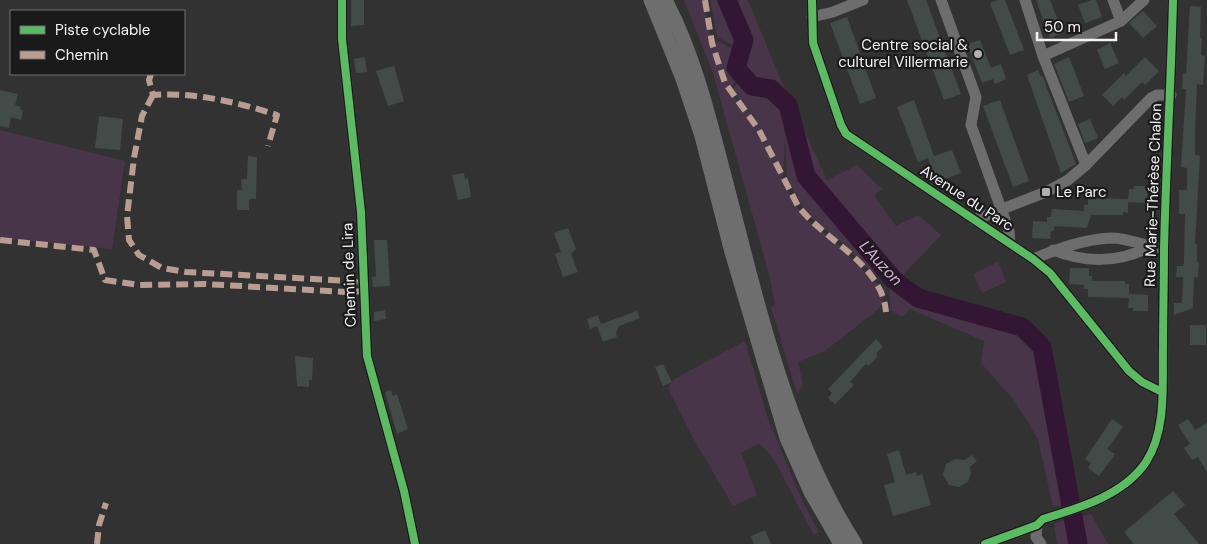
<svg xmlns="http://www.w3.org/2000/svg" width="1207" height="544" viewBox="0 0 1207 544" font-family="'DM Sans',sans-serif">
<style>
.green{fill:#493549}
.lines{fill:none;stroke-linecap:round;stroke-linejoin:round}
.river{stroke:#331633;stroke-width:19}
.building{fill:#424b47}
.minor{stroke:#6e6d6e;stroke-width:11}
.major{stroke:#6e6e6e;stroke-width:15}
.quiet{stroke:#b99d93;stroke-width:6;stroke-dasharray:12 6;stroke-linecap:butt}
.cycleway-casing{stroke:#1b1a1b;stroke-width:11}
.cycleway{stroke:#5cba63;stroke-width:8}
.poi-dot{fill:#b1afb1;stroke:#1b1a1b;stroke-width:2}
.labels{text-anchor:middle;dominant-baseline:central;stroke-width:4.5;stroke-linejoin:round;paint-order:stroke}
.poi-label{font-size:15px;fill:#f5f3f5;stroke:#1b1a1b;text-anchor:end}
.street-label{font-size:15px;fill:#f5f3f5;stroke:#1b1a1b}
.water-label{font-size:16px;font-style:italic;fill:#e2a8e2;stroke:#1b1a1b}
</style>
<rect width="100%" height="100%" fill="#333233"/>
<g class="green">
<polygon points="684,0 703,0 711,38 738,52 734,68 739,74 729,92 760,122 732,91 745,72 740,67 744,51 717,37 710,0 748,0 777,71 827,180 857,165 882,189 874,195 896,226 918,215 941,235 904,274 892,281 916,300 1020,331 1039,349 1068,503 1053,507 1038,439 1014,400 981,363 984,341 910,309 902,317 890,310 890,293 888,285 857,259 849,248 808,215 794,192 787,176 785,136 783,178 789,194 804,217 845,250 853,261 886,291 881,306 876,311 825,351 798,362 803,385 797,394 771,307 775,304 769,274 713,73"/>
<polygon points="0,130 125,161 112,249 0,238"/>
<polygon points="998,262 1006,282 982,293 973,274"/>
<polygon points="745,341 768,419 801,498 819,532 814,535 773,458 759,443 741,453 757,495 733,506 692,436 668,388 674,379"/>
<polygon points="1091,514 1108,544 1057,544 1054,523"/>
</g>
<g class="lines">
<polyline class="river" points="727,0 744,40 736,68 752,86 771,89 788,105 806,176 894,280 918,298 1022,327 1042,347 1078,544"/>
</g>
<g class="building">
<polygon points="351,0 364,0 364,25 351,26"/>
<polygon points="907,0 926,0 961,94 944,100"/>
<polygon points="998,0 1005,0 1024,50 1010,55 990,3"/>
<polygon points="1036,0 1050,0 1063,33 1050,38"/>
<polygon points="1091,0 1096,0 1102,17 1085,23 1078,5"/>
<polygon points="1190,6 1201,7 1200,38 1202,38 1201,55 1205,56 1203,85 1197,84 1195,131 1195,155 1200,156 1195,244 1197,244 1197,262 1199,262 1198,278 1194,277 1193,308 1174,315 1174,303 1182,303 1183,277 1176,277 1177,266 1183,266 1184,262 1185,214 1179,214 1179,190 1187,190 1187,168 1181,167 1186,89 1182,89 1183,73 1186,74"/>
<polygon points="1143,11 1157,26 1143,38 1129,23"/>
<polygon points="847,17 876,98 860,104 830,23"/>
<polygon points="980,40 991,68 1001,64 1006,79 995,84 993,79 982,83 967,44"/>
<polygon points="1110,43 1119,63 1105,69 1097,50"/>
<polygon points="365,57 367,72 356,73 354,59"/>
<polygon points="1069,57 1084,96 1069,102 1054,64"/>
<polygon points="1145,57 1159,71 1145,85 1142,82 1124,100 1122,97 1113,106 1102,95 1124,73 1126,76"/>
<polygon points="394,66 404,101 388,106 376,71"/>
<polygon points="1038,70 1041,77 1042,75 1076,164 1061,173 1027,75"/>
<polygon points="0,90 18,94 15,105 21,107 20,110 23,110 21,120 11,117 9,128 0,126"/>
<polygon points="914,100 934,156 952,150 961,173 937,182 928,158 918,162 897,107"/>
<polygon points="1000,100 1029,181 1013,187 983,106"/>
<polygon points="99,116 123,119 120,150 95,148"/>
<polygon points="1090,119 1098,138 1085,143 1078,124"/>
<polygon points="248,156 257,157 256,199 249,199 249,210 237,210 237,190 242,190 241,179 247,179"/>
<polygon points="464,173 465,179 468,178 471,197 458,200 452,175"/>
<polygon points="1134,186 1147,186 1147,203 1128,202 1128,213 1123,212 1123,215 1091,215 1087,228 1054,226 1054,231 1051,231 1050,239 1032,238 1033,221 1047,222 1047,217 1051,217 1052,209 1084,211 1084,205 1088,205 1088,198 1128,199 1129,189 1134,189"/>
<polygon points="568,228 576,249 571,254 578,272 563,277 555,254 561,252 554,233"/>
<polygon points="374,240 387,240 390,286 373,287 372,277 376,276"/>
<polygon points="1070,268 1089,268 1089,276 1092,276 1092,281 1125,281 1125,284 1129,284 1129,294 1148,295 1148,311 1133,311 1133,308 1128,308 1129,298 1088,297 1088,289 1084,289 1084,285 1069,284"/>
<polygon points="385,310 386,319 374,321 374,312"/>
<polygon points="637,311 640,318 619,326 616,333 617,337 603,342 597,326 590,329 587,319 598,315 601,324"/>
<rect x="1190" y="325" width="16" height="20"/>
<polygon points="876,339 883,347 876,353 878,356 868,366 866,364 850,382 854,385 835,404 828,398 832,393 828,389"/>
<polygon points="295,356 313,358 312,380 309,380 309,387 297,386"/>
<polygon points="663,364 672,382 663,386 655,367"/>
<polygon points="391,390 393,396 397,394 408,429 397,434 385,392"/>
<polygon points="1112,419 1123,427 1107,449 1115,454 1099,476 1088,468 1091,463 1085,459"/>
<polygon points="1188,419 1195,430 1207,423 1207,472 1198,457 1192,460 1184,448 1190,444 1178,425"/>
<polygon points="899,450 906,475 916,472 917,476 922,474 931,505 893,516 884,485 895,482 887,454"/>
<polygon points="972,455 977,461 970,467 971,473 968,482 959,487 949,485 943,475 946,464 955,459 965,460"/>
<polygon points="1173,491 1185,505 1174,514 1199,544 1134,544 1124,532"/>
<polygon points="765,530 771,544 754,544 751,536"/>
</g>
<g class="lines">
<g class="minor">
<polyline points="342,0 342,39 361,212 367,356 404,491 415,544"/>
<polyline points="812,0 813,43 841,125 846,134 1033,259 1050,273 1129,371 1142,382 1162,392"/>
<polyline points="941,0 976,97 971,125 1009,231 1010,243"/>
<polyline points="1025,0 1043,56 1086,165"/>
<polyline points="1113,0 1121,21"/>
<polyline points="812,17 833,12 863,0"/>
<polyline points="1043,56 1121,21 1144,0"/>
<polyline points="974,220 1046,192 1068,180 1086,165 1151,98 1157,95 1171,95"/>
<path d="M1053,250C1085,263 1119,263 1149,247"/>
<path d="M1033,259C1058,249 1084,239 1111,238C1129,238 1146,247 1164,248"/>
<polyline points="1037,525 1036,537 1041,544"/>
<path d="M985,544L1037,525L1043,519C1079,508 1124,495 1146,462C1167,430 1162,384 1163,347C1163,314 1164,282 1164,249C1166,166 1171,83 1173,0"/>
</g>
<g class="major">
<polyline points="651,0 682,76 702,136 732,252 787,438 811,492 841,544"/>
<path d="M665,0C693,53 708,114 723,172C756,296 785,436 855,544"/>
</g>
<g class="quiet">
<path d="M705,0L712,43L725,83L759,130L798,206C825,241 882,264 886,312"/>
<path d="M151,74L149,80L153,95C195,92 237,102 277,115L268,146"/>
<polyline points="153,95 142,116 134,158 127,216 129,240 139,255 162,268 186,272 351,281 363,284"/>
<polyline points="0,240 94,250 105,280 139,285 205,284 345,292 363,291"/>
<polyline points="97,544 99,525 106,503"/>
</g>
<defs>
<g id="cycleway">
<polyline points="342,0 342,39 361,212 367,356 404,491 415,544"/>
<polyline points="812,0 813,43 841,125 846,134 1033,259 1050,273 1129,371 1142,382 1162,392"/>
<path d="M985,544L1037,525L1043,519C1079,508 1124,495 1146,462C1167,430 1162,384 1163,347C1163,314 1164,282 1164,249C1166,166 1171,83 1173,0"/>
</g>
</defs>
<use href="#cycleway" class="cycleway-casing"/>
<use href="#cycleway" class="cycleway"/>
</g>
<g class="poi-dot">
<circle cx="978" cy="54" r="5"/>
<rect x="1041" y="187" width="10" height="10" rx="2.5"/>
</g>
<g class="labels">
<g class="poi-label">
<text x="968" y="45">Centre social &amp;<tspan x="968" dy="17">culturel Villermarie</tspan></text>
<text x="1056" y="192" text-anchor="start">Le Parc</text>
</g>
<g class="street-label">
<text transform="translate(1153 195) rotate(-88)">Rue Marie-Thérèse Chalon</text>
<text transform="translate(967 198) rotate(33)">Avenue du Parc</text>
<text transform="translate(349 275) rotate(-92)">Chemin de Lira</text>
</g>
<g class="water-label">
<text transform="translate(881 263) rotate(47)">L'Auzon</text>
</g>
</g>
<rect x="10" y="10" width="175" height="65" fill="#1b1a1b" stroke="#727172"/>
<rect x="20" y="26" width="25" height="8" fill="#5cba63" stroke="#727172"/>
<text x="55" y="35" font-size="15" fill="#f5f3f5">Piste cyclable</text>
<rect x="20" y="51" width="25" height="8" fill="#b99d93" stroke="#727172"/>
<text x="55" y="60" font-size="15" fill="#f5f3f5">Chemin</text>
<path d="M1037 32v8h79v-8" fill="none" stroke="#f5f3f5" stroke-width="2.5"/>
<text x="1044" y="32" font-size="15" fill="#f5f3f5" stroke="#1b1a1b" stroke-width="4" paint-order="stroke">50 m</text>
</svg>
